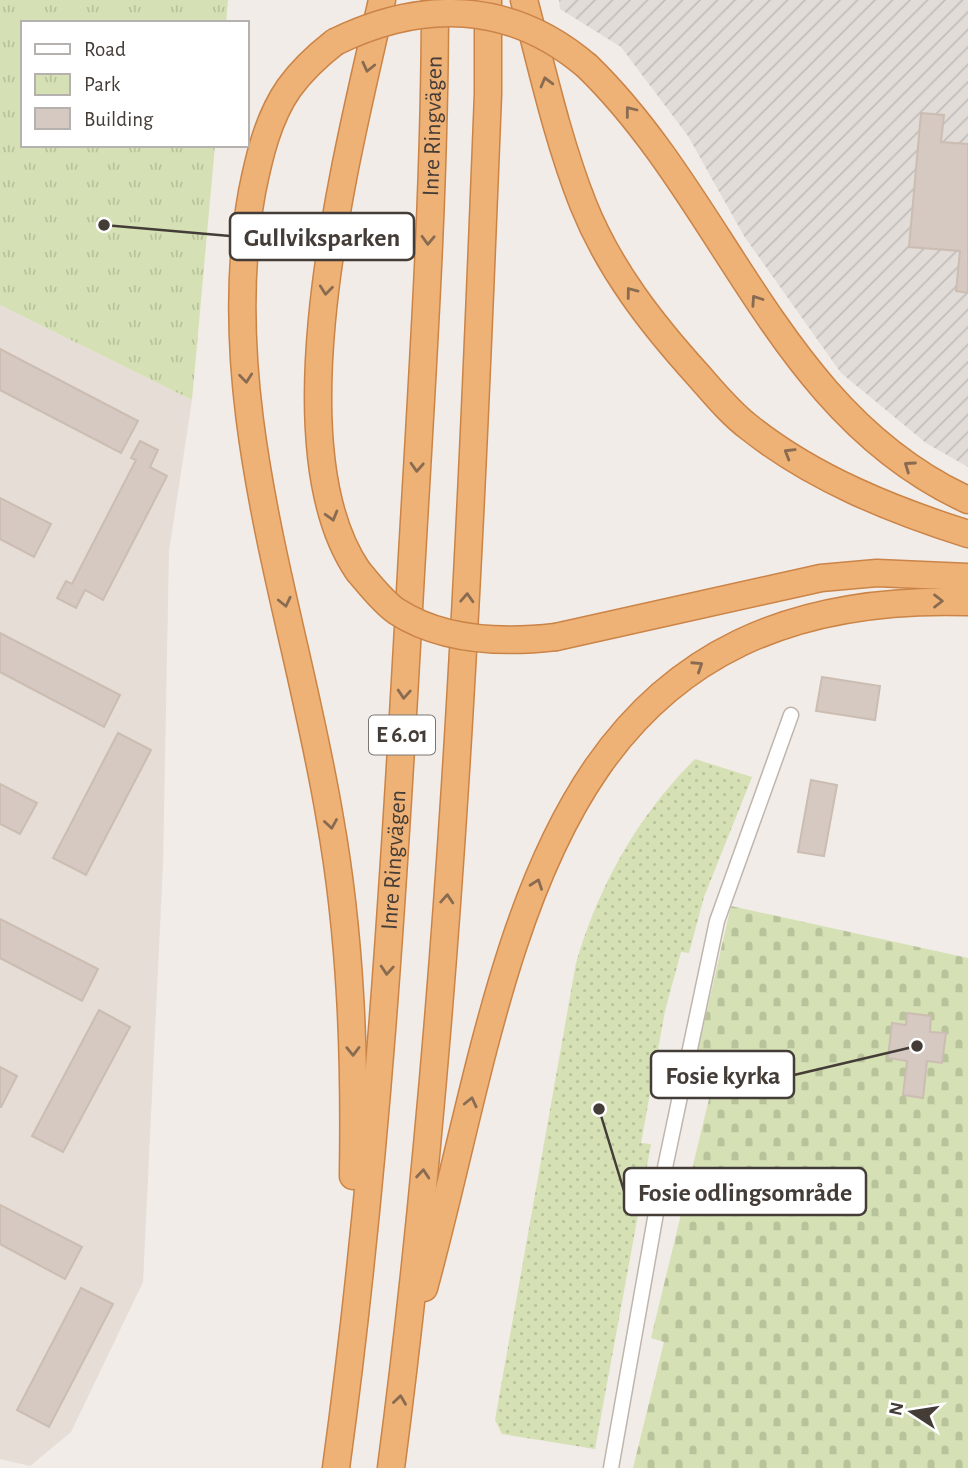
<svg xmlns="http://www.w3.org/2000/svg" width="968" height="1468" viewBox="0 0 968 1468" font-family="'Alegreya Sans',sans-serif">
<style>
.residential{fill:#e5ddd6}
.industrial{fill:url(#industrial-furrows)}
.cemetery{fill:url(#cemetery-stones)}
.park{fill:url(#park-tufts)}
.garden{fill:url(#garden-dots)}
.building{fill:#d5c9c1;stroke:#ccbdb2;stroke-width:2}
.lines{fill:none;stroke-linecap:round;stroke-linejoin:round}
.minor-casing{stroke:#bfb5ad;stroke-width:17}
.motorway-casing{stroke:#cb8447;stroke-width:29}
.minor{stroke:#fff;stroke-width:14}
.motorway{stroke:#eeb176;stroke-width:26}
.motorway-bridge-casing{stroke:#cb8447;stroke-width:29;stroke-linecap:butt}
.motorway-bridge{stroke:#eeb176;stroke-width:26}
.oneway{stroke:#886b50}
.labels{text-anchor:middle;dominant-baseline:central;stroke-width:6;stroke-linejoin:round;paint-order:stroke}
.shield{fill:#fff;stroke:#7c7673;stroke-width:2}
.shield-label{font-size:23px;font-weight:bold;fill:#443c37}
.street-label{font-size:24px;fill:#443c37;stroke:#fff}
.leader{fill:none;stroke:#443c37;stroke-width:2.5}
.callout-dot{fill:#443c37;stroke:#fff;stroke-width:2.5}
.callout{fill:#fff;stroke:#443c37;stroke-width:2.5}
.callout-label{font-size:26px;text-anchor:middle;font-weight:bold;fill:#443c37}
</style>
<defs>
<pattern id="industrial-furrows" width="10" height="10" patternUnits="userSpaceOnUse" patternTransform="scale(1.75)"><rect width="10" height="10" fill="#e1dcd8"/><path d="M-1 1l2-2M0 10L10 0M9 11l2-2" fill="none" stroke="#c2beba"/></pattern>
<pattern id="cemetery-stones" width="16" height="16" patternUnits="userSpaceOnUse" patternTransform="scale(1.75)"><rect width="16" height="16" fill="#d5e1b4"/><path d="M2 7V4a2 2 0 0 1 4 0v3zM10 15v-3a2 2 0 0 1 4 0v3z" fill="#b8c29b"/></pattern>
<pattern id="park-tufts" width="24" height="20" patternUnits="userSpaceOnUse" patternTransform="scale(1.75)"><rect width="24" height="20" fill="#d5e1b4"/><path d="M3 7l-1-3M5 7V3M7 7l1-3M15 17l-1-3M17 17v-4M19 17l1-3" fill="none" stroke="#b8c29b"/></pattern>
<pattern id="garden-dots" width="8" height="8" patternUnits="userSpaceOnUse" patternTransform="scale(1.75)"><rect width="8" height="8" fill="#d5e1b4"/><path d="M2 2h.1M6 6h.1" fill="none" stroke="#b8c29b" stroke-width="1.8" stroke-linecap="round"/></pattern>
</defs>
<rect width="100%" height="100%" fill="#f1ece7"/>
<polygon class="residential" points="0,305 192,400 169,551 163,864 143,1282 71,1432 30,1466 0,1459"/>
<polygon class="industrial" points="559,0 968,0 968,467 926,443 841,373 744,236 688,136 621,47 560,9"/>
<polygon class="cemetery" points="731,906 968,958 968,1468 633,1468 664,1342 651,1338 719,1058 697,1053"/>
<polygon class="park" points="0,0 228,0 226,23 23,23 23,145 215,145 192,400 0,305"/>
<path class="garden" d="M695,759L752,777L704,897L689,953L681,952L665,1011L641,1143L651,1144L595,1449L502,1434L495,1420L576,963C599,885 637,817 695,759Z"/>
<g class="building">
<polygon points="921,113 944,115 941,142 968,144 968,293 956,291 960,251 909,247"/>
<polygon points="0,349 138,421 121,453 0,390"/>
<polygon points="140,441 158,450 150,467 167,476 103,600 85,590 76,608 57,598 66,581 72,584 136,460 131,458"/>
<polygon points="0,498 51,524 34,557 0,539"/>
<polygon points="0,633 120,695 104,727 0,672"/>
<polygon points="822,677 880,686 875,720 816,711"/>
<polygon points="118,733 151,750 86,875 53,858"/>
<polygon points="811,780 837,785 824,856 798,852"/>
<polygon points="0,784 37,803 20,834 0,824"/>
<polygon points="0,919 98,969 82,1001 0,958"/>
<polygon points="99,1010 130,1027 63,1152 32,1136"/>
<polygon points="907,1013 931,1016 930,1032 946,1033 942,1063 927,1061 923,1098 903,1095 907,1061 888,1058 892,1023 906,1025"/>
<polygon points="0,1067 17,1076 1,1107 0,1107"/>
<polygon points="0,1205 82,1247 65,1279 0,1244"/>
<polygon points="81,1288 113,1304 49,1427 17,1410"/>
</g>
<g class="lines">
<defs>
<polyline id="minor" points="611,1468 659,1196 717,921 791,715"/>
<g id="motorway">
<path d="M524,0C542,68 557,138 583,204C609,269 651,323 698,375C714,393 730,413 750,428C813,478 892,510 968,534"/>
<path d="M335,42C317,56 302,70 289,88C268,118 259,157 252,192C214,403 296,613 330,819C351,937 355,1056 353,1176"/>
<path d="M587,66C727,202 779,414 968,500"/>
<path d="M358,571C270,442 350,145 382,0"/>
<polyline points="556,637 821,578 877,573 968,577"/>
<path d="M424,1288C512,966 533,588 968,602"/>
<path id="s1" d="M336,1468C376,1177 394,884 410,591C421,394 435,197 435,0"/>
<path d="M391,1468C451,1012 470,553 488,94V0"/>
</g>
</defs>
<use href="#minor" class="minor-casing"/>
<use href="#motorway" class="motorway-casing"/>
<use href="#minor" class="minor"/>
<use href="#motorway" class="motorway"/>
<defs>
<g id="motorway-bridge">
<path d="M335,42C421,0 510,0 587,66"/>
<path d="M358,571C370,585 382,601 396,611C442,641 504,643 556,637"/>
</g>
</defs>
<use href="#motorway-bridge" class="motorway-bridge-casing"/>
<use href="#motorway-bridge" class="motorway-bridge"/>
</g>
<defs><path id="oneway-chevron" d="M-2-3.5L2.5 0L-2 3.5" fill="none" stroke-width="1.6" stroke-linecap="round" stroke-linejoin="round" transform="scale(1.75)"/></defs>
<g class="oneway">
<use href="#oneway-chevron" transform="translate(368 67) rotate(103)"/>
<use href="#oneway-chevron" transform="translate(546 82) rotate(-105)"/>
<use href="#oneway-chevron" transform="translate(630 111) rotate(-128)"/>
<use href="#oneway-chevron" transform="translate(428 240) rotate(92)"/>
<use href="#oneway-chevron" transform="translate(326 290) rotate(96)"/>
<use href="#oneway-chevron" transform="translate(631 292) rotate(-127)"/>
<use href="#oneway-chevron" transform="translate(756 300) rotate(-124)"/>
<use href="#oneway-chevron" transform="translate(246 378) rotate(84)"/>
<use href="#oneway-chevron" transform="translate(789 453) rotate(-149)"/>
<use href="#oneway-chevron" transform="translate(909 466) rotate(-145)"/>
<use href="#oneway-chevron" transform="translate(417 467) rotate(93)"/>
<use href="#oneway-chevron" transform="translate(332 516) rotate(74)"/>
<use href="#oneway-chevron" transform="translate(467 598) rotate(-87)"/>
<use href="#oneway-chevron" transform="translate(938 601)"/>
<use href="#oneway-chevron" transform="translate(285 602) rotate(77)"/>
<use href="#oneway-chevron" transform="translate(698 666) rotate(-33)"/>
<use href="#oneway-chevron" transform="translate(404 694) rotate(94)"/>
<use href="#oneway-chevron" transform="translate(331 824) rotate(81)"/>
<use href="#oneway-chevron" transform="translate(537 884) rotate(-70)"/>
<use href="#oneway-chevron" transform="translate(447 899) rotate(-86)"/>
<use href="#oneway-chevron" transform="translate(387 970) rotate(94)"/>
<use href="#oneway-chevron" transform="translate(353 1051) rotate(89)"/>
<use href="#oneway-chevron" transform="translate(471 1102) rotate(-77)"/>
<use href="#oneway-chevron" transform="translate(423 1174) rotate(-85)"/>
<use href="#oneway-chevron" transform="translate(400 1400) rotate(-82)"/>
</g>
<g class="labels">
<rect class="shield" x="369" y="715.5" width="66" height="39" rx="5"/>
<g class="shield-label">
<text x="402" y="735">E 6.01</text>
</g>
<g class="street-label">
<text stroke="none"><textPath href="#s1" startOffset="1346">Inre Ringvägen</textPath></text>
<text stroke="none"><textPath href="#s1" startOffset="611">Inre Ringvägen</textPath></text>
</g>
</g>
<path class="leader" d="M104 225L230 236M917 1046L794 1075M599 1109L624 1191"/>
<g class="callout-dot">
<circle cx="104" cy="225" r="7"/>
<circle cx="917" cy="1046" r="7"/>
<circle cx="599" cy="1109" r="7"/>
</g>
<g class="callout">
<rect x="230" y="213" width="184" height="47" rx="7"/>
<rect x="651" y="1051" width="143" height="47" rx="7"/>
<rect x="624" y="1168" width="242" height="47" rx="7"/>
</g>
<g class="callout-label">
<text x="322" y="246">Gullviksparken</text>
<text x="723" y="1084">Fosie kyrka</text>
<text x="745" y="1201">Fosie odlingsområde</text>
</g>
<rect x="21" y="21" width="228" height="126" fill="#ffffff" stroke="#b4b1af" stroke-width="2"/>
<rect x="35" y="44" width="35" height="10" fill="#ffffff" stroke="#b4b1af" stroke-width="2"/>
<text x="84" y="56" font-size="21" fill="#443c37">Road</text>
<rect x="35" y="74" width="35" height="21" fill="url(#park-tufts)" stroke="#b4b1af" stroke-width="2"/>
<text x="84" y="91" font-size="21" fill="#443c37">Park</text>
<rect x="35" y="108" width="35" height="21" fill="#d5c9c1" stroke="#b4b1af" stroke-width="2"/>
<text x="84" y="126" font-size="21" fill="#443c37">Building</text>
<g transform="translate(912 1412) rotate(282)" stroke="#ffffff" stroke-width="5" paint-order="stroke">
<path d="M0-5L12 26L0 18L-12 26Z" fill="#443c37"/>
<text y="-10" font-size="19" font-weight="bold" text-anchor="middle" fill="#443c37">N</text>
</g>
</svg>
